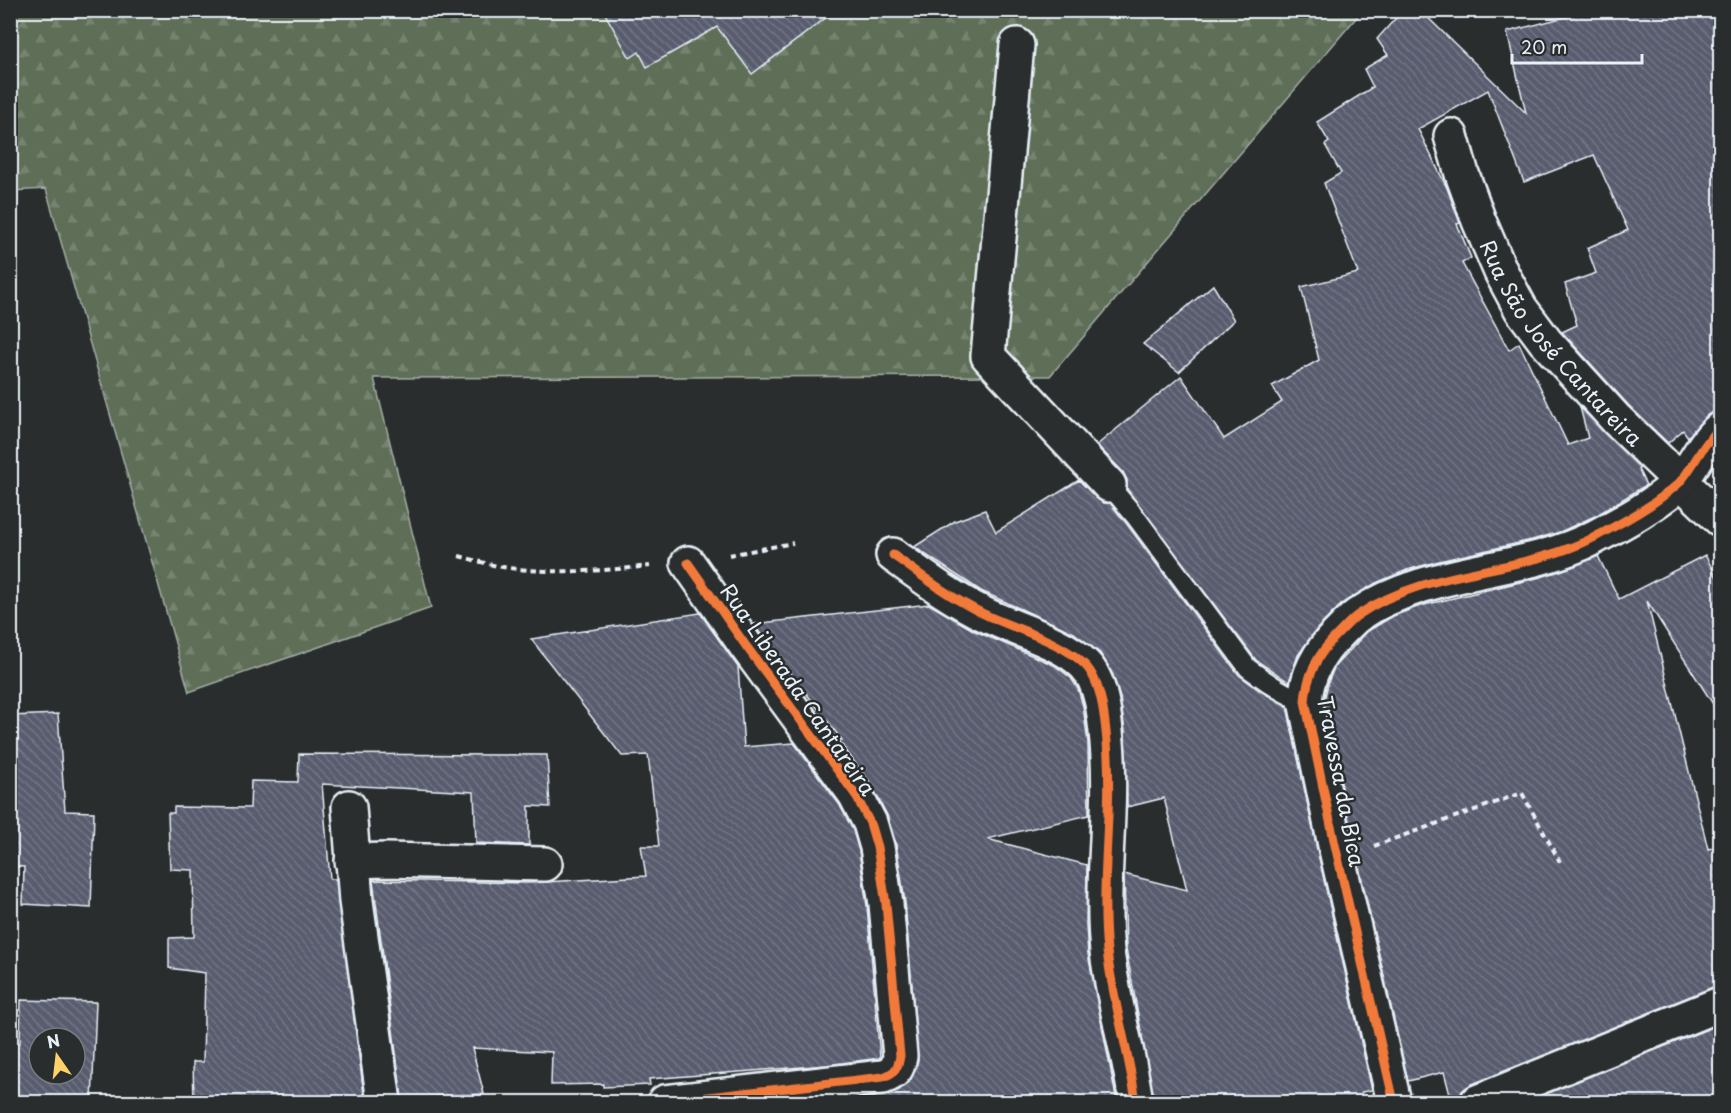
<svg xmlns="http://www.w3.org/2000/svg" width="1731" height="1113" viewBox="0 0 1731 1113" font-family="'Playpen Sans',sans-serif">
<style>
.forest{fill:url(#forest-firs);stroke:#a3b0a8;stroke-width:1.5}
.building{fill:url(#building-back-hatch);stroke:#e8f1f8;stroke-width:1.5;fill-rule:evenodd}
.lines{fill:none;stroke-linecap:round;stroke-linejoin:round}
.service-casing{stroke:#e8f1f8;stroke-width:22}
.minor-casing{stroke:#e8f1f8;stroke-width:38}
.path{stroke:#e8f1f8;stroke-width:4;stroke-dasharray:6 4.5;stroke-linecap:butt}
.service{stroke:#2a2d2e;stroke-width:18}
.minor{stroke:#2a2d2e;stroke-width:33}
.cycleway-casing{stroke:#2a2d2e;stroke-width:13}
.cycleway{stroke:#f17a3a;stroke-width:9}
.labels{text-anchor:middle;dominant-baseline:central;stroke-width:5;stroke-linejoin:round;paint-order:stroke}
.street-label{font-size:21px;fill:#e8f1f8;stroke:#2a2d2e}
</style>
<defs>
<pattern id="forest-firs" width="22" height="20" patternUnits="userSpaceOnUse" patternTransform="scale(1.5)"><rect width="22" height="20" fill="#5e6e57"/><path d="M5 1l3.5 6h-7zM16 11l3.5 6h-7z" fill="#758370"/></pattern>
<pattern id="building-back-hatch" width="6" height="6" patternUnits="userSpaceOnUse" patternTransform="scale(1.5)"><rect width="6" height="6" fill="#595c6e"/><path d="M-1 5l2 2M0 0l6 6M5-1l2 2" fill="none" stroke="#717483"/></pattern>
</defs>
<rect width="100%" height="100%" fill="#2a2d2e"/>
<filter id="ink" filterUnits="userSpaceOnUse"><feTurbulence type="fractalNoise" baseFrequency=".0167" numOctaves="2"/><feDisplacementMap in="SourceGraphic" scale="12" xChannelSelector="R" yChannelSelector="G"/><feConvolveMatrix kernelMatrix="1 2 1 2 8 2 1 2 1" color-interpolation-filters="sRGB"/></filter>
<g filter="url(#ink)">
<polygon class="forest" points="11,11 1362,11 1050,376 374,378 431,608 189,692 46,189 11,191"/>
<g class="building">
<polygon points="603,10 836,10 752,74 717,27 647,67 639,52 630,58"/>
<polygon points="1403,10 1420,10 1526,113 1507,32 1592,10 1720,10 1720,411 1716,411 1707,415 1688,437 1683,430 1668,443 1630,407 1562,332 1577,325 1565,284 1596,273 1587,248 1628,230 1594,155 1524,182 1488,90 1418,129 1447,188 1460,223 1457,224 1471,258 1462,263 1509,350 1519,343 1568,445 1588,438 1580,407 1640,468 1638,469 1646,485 1597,515 1560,532 1532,540 1439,561 1407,570 1376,583 1344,602 1317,629 1298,655 1289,682 1256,660 1127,489 1127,480 1123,472 1097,445 1181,376 1224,439 1282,402 1272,386 1319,360 1301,287 1358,273 1324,183 1341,173 1325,145 1329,142 1317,122 1373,87 1364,69 1388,55 1377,39"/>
<polygon points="1213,285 1234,320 1179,372 1143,344"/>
<polygon points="1079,480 1096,498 1103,503 1110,503 1126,523 1239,675 1262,692 1287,706 1317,849 1372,1090 1362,1092 1358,1102 1154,1102 1126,949 1124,874 1187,890 1164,798 1127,807 1125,731 1120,698 1113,675 1100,653 1074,633 981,591 914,547 955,521 985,510 996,532"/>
<polygon points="1705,555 1720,583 1720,715 1647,601 1708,849 1720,846 1720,986 1713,987 1470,1085 1462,1091 1459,1102 1452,1102 1444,1072 1408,1081 1353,841 1324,700 1329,680 1335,666 1368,631 1393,616 1420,606 1541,577 1572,567 1598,556 1619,599"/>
<polygon points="929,604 975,631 1054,665 1071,678 1078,689 1083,706 1088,743 1089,815 987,839 1087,865 1086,925 1088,954 1117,1102 848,1102 848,1100 885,1096 899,1090 911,1079 918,1060 905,902 896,844 887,815 870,783 838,740 842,740 753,624"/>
<polygon points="700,613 738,667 744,747 794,743 839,804 853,830 859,851 867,906 880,1058 827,1065 649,1079 650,1085 603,1087 603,1084 551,1085 552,1052 472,1048 484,1094 402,1098 373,880 528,883 646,876 641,846 659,846 648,755 622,756 531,639"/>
<polygon points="58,714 65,811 94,812 91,908 23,904 24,867 10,866 10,716"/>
<polygon points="299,754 547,755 550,807 529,806 529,845 476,843 474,792 322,784 330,879 336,879 365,1102 194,1102 193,1062 203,1062 205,973 169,968 169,938 194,937 193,870 170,869 168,813 174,813 174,807 250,808 251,781 298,782"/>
<path d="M21,1000L96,1002L92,1102H10V1042L20,1043ZM39,1038H75V1074H39Z"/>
<polygon points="1720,1024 1720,1102 1526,1102"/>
</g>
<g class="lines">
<defs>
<path id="service" d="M1109,485L1135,516L1248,668C1266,681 1284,695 1305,701"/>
<g id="minor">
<polyline points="1017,45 988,356 1109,485"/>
<path id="s1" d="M1451,136L1462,174L1479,221L1501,272L1521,309L1545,341L1617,420L1720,519"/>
<path d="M893,555C922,576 951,598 984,614C1014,629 1062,641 1085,665C1102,682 1105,720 1107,742C1113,812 1100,882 1107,951C1113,1002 1129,1052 1136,1102"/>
<polyline points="349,807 356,901 384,1102"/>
<polyline points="352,861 386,860 545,864"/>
<path d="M665,1102L883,1077C895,1073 898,1068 900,1056L886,904L877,847L870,823L855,794L746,646L688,563"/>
<path d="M1394,1102L1335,845L1305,701C1307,674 1318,653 1338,634C1344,628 1351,620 1358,615C1428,567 1521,575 1595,537C1623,522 1655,505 1679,483C1694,467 1702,443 1720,429"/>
<polyline points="1477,1102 1720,1004"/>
</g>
</defs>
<use href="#service" class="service-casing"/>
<use href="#minor" class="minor-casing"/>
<g class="path">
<polyline points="729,555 793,543"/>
<path d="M459,556C475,560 493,566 509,568C557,574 603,571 650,566"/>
<polyline points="1374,846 1522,793 1560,862"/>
</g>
<use href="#service" class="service"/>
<use href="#minor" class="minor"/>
<defs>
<g id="cycleway">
<path d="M893,555C922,576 951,598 984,614C1014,629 1062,641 1085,665C1102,682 1105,720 1107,742C1113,812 1100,882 1107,951C1113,1002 1129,1052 1136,1102"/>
<path d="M665,1102L883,1077C895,1073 898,1068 900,1056L886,904L877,847L870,823L855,794L746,646L688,563"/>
<path d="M1394,1102L1335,845L1305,701C1307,674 1318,653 1338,634C1344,628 1351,620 1358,615C1428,567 1521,575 1595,537C1623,522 1655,505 1679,483C1694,467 1702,443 1720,429"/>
</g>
</defs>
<use href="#cycleway" class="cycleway-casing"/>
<use href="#cycleway" class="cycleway"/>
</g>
</g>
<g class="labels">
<g class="street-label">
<text stroke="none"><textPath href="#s1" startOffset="238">Rua São José Cantareira</textPath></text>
<text transform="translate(799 689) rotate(55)">Rua Liberada Cantareira</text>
<text transform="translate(1342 781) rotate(79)">Travessa da Bica</text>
</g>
</g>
<rect width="1731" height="1113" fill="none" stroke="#2a2d2e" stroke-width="36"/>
<rect x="18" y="18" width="1695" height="1077" fill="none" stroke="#e8f1f8" stroke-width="2" filter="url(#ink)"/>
<g transform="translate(57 1056) rotate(346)"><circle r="28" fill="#2a2d2e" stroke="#767b7f" stroke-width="1.5"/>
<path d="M0-4.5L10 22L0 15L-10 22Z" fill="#ffd166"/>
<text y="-9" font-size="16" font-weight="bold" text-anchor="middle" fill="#e8f1f8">N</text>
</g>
<path d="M1512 54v9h130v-9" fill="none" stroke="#e8f1f8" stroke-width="3"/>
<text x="1521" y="54" font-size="18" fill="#e8f1f8" stroke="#2a2d2e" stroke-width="4.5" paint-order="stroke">20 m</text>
</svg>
